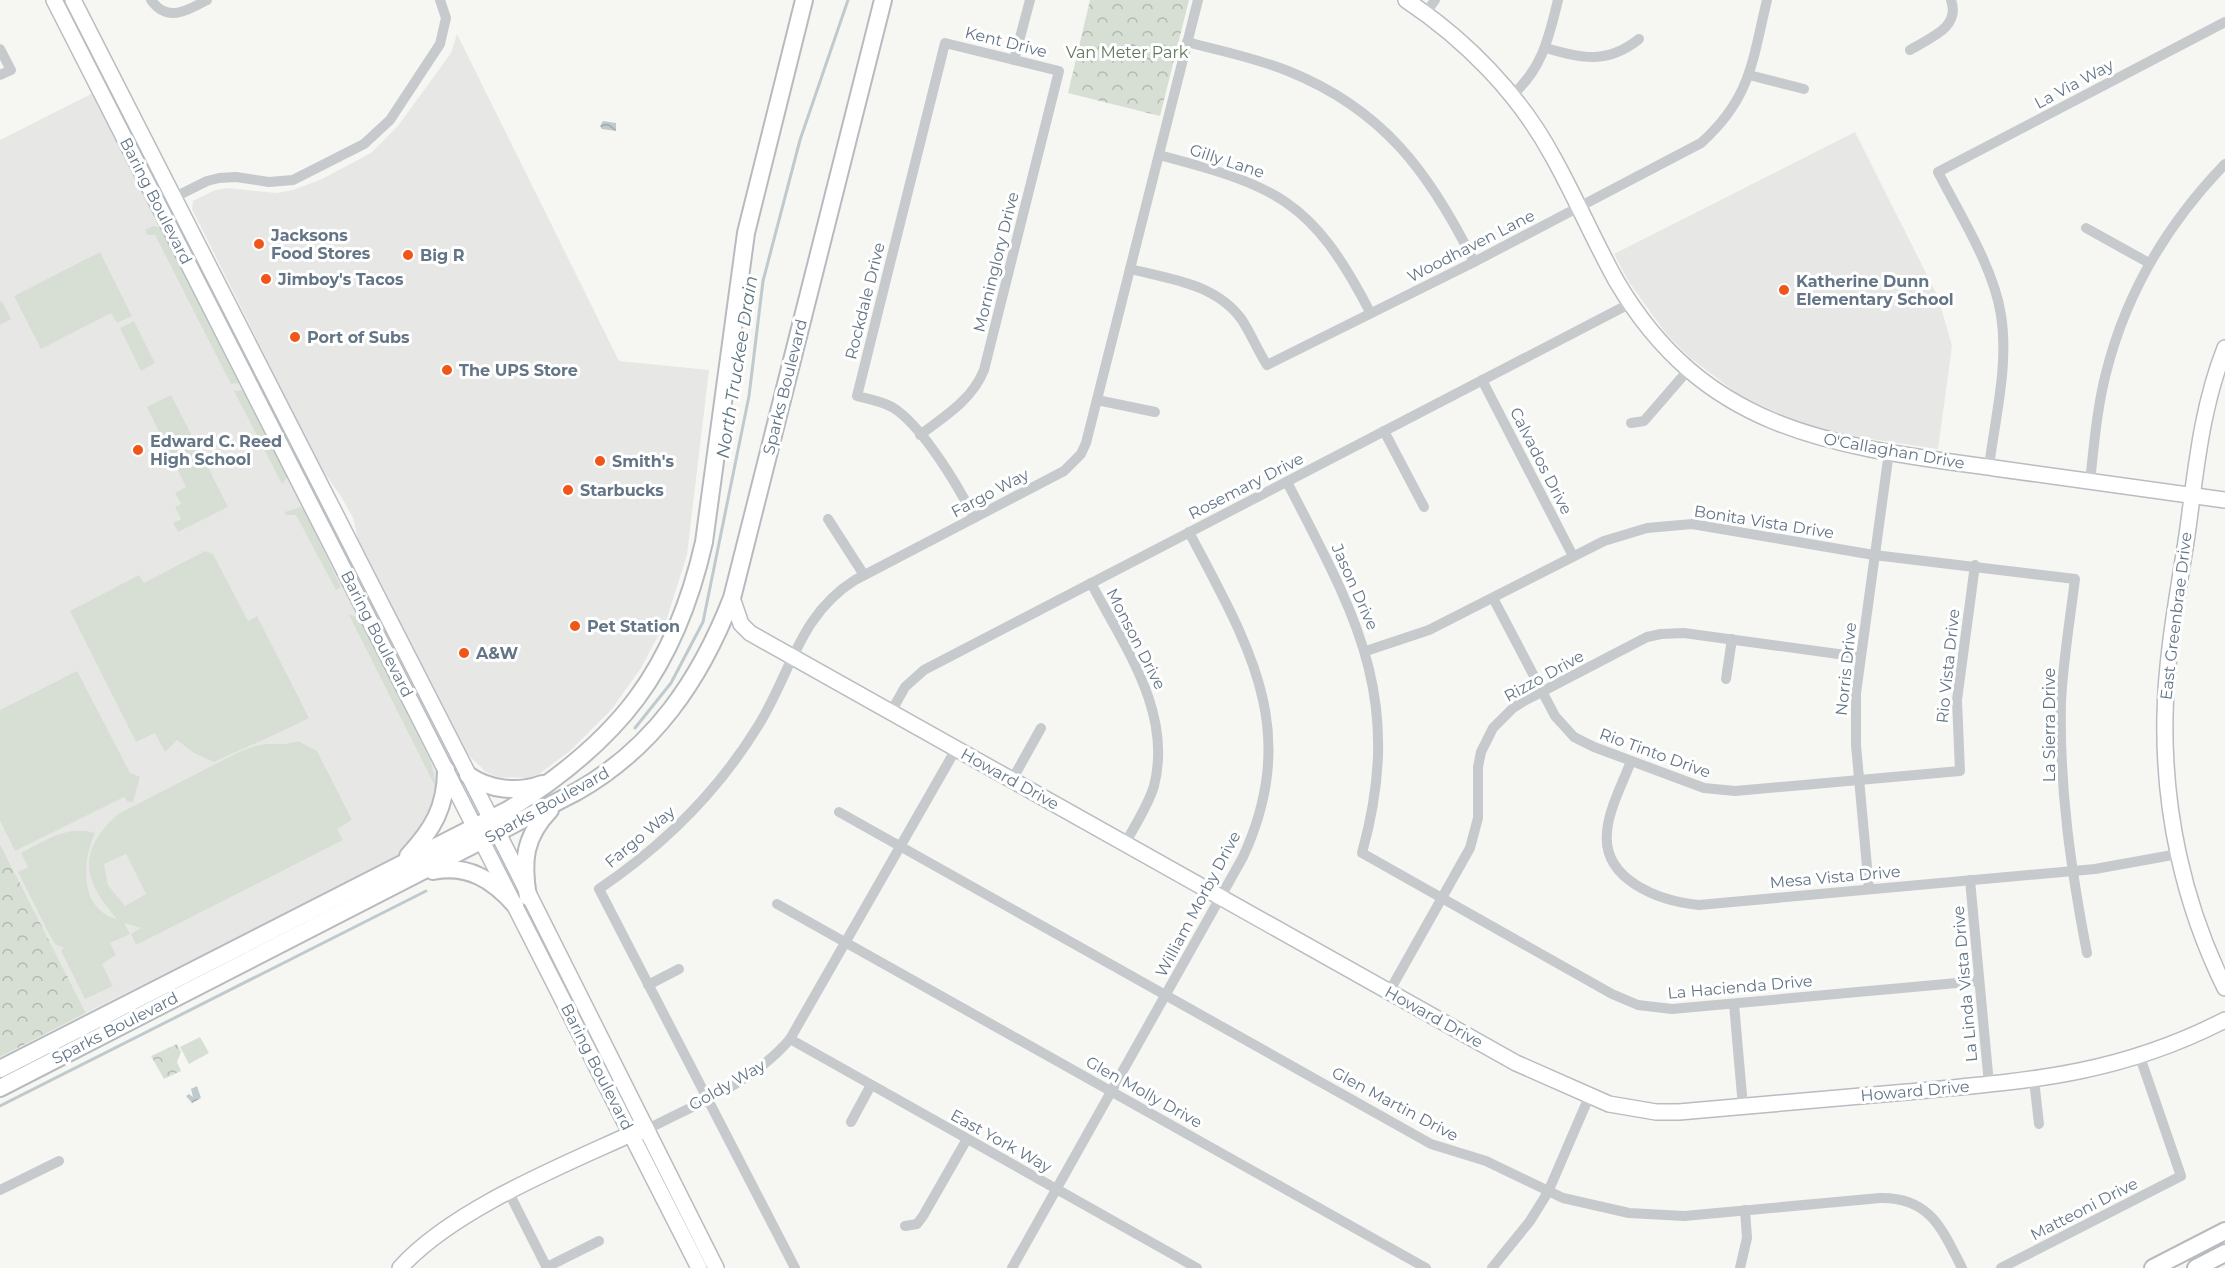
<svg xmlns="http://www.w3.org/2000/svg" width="2225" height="1268" viewBox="0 0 2225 1268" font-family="Montserrat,sans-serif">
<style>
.built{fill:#e7e8e6}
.grass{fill:#d7dfd4;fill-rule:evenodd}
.park{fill:url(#park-crowns)}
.water{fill:url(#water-waves)}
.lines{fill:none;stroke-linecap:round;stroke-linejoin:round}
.stream{stroke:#bfcacf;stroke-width:3}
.secondary-casing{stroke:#b8bdc2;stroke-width:18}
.primary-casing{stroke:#b7bbbf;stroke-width:20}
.street{stroke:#c6cacd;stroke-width:10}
.secondary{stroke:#fff;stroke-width:15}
.primary{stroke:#fff;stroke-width:16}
.poi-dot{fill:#f05619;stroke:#fff;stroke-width:2}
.labels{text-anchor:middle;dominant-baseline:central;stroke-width:6;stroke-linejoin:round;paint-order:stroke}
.street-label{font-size:16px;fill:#637586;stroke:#fff}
.park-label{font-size:16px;fill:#63785f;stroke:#fff}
.poi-label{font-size:16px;font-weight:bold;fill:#637586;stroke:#fff;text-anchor:start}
.water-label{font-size:18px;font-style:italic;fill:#5f7783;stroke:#fff}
</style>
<defs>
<pattern id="park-crowns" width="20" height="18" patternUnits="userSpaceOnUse" patternTransform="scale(1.5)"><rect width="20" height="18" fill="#d7dfd4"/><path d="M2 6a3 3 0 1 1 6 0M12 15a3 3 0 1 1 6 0" fill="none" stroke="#b2b9b2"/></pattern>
<pattern id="water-waves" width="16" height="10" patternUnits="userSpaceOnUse" patternTransform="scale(1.5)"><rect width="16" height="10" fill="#bfcacf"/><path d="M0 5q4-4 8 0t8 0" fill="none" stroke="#9fa9ae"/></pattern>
</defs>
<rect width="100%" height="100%" fill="#f6f7f3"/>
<g class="built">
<polygon points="457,34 619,361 709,370 687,555 666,621 641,668 612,709 570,751 538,775 528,778 498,777 486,772 465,752 359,543 353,518 342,498 321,468 192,209 193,201 215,190 228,188 276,193 293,190 322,179 371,153 398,126 451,53"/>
<polygon points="93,93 439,772 441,801 409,848 391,860 86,1013 0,844 0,140"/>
<polygon points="1855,132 1938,297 1952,346 1938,449 1830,433 1797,422 1739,395 1689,357 1667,335 1629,282 1614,254"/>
</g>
<g class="grass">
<polygon points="153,226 162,228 239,383 231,384 155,235 147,235 145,230"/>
<polygon points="100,252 132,316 117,323 111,313 41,349 14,296"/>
<polygon points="2,301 11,319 0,325 0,302"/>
<polygon points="134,321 155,363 141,371 120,328"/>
<polygon points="243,390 285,473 287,478 282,484 234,391"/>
<polygon points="171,395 228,507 178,532 173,523 181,519 175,507 181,504 175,493 186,487 147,407"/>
<polygon points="300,507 304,510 341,587 336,590 296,515 286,515 285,512"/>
<path d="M205,551L213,554L248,621L257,616L309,718C278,734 246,747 214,762L194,753L177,740L165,752L155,733L136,742L70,611L139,575L144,583Z"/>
<polygon points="349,615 357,616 360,619 431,762 437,790"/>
<polygon points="77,671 130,773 140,777 133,802 128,802 124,797 15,851 0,821 0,710"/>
<path d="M298,741L317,751L352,820L337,829L343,840L136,945L131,934L141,928L124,923L130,934L110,943L116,955L102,964L113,986L85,999L61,951L64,948L55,944L50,936L18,872L28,867L21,853C45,841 68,824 95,833C82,862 79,909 117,919C83,881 76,852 118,814L235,754C246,749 257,744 269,744C280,744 287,745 298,741ZM126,854L146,894L125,906L108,885L104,864Z"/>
<polygon points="200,1037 209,1053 189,1064 180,1047"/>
</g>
<g class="park">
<polygon points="1090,0 1189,0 1160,116 1068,93"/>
<polygon points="0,844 86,1013 0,1057"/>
<polygon points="177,1044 181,1052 177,1062 181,1071 164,1079 151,1056"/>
</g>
<g class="water">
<polygon points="603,121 616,123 616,131 602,129 600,126"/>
<polygon points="197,1086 201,1098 192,1103 186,1096 189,1094 193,1097 191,1089"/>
</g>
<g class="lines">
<g class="stream">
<polyline points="635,728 671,683 703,622 749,396 763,281 800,140 848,0"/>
<polyline points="0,1106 426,891"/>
</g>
<defs>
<g id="secondary">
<polyline points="54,0 699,1268"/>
<polyline points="73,0 491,819 716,1268"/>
<path d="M1406,0C1466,40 1519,94 1553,157C1576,198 1594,241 1617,282C1707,434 1836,446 1994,468C2071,479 2148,490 2225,500"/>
<path d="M2225,348C2201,409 2196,470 2187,535C2178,594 2166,655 2165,715C2163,809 2183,903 2225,988"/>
<path d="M732,598L741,624L750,633L1516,1063L1609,1104L1656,1112H1679C1755,1106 1831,1099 1907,1092C2025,1081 2116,1076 2225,1020"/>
<path d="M400,1268C452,1210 559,1167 631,1134L641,1132"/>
</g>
<g id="primary">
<path d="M468,775C489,790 518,793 542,784"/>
<path d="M408,856C433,829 446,807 446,770"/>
<path d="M433,871C468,864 493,880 515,905"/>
<path d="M528,897C522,861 524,837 550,810"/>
<path d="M0,1069L508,810C619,741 675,670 704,542L746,233L804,0"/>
<path d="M0,1088L576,792C654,748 700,680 732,598L883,0"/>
<polyline points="2153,1268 2225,1231"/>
<polyline points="2196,1268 2225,1253"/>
</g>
</defs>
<use href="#secondary" class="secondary-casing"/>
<use href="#primary" class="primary-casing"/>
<g class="street">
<path d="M151,0C167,23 187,11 207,0"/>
<polyline points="1426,13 1435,0"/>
<path d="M1187,42C1221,51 1256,58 1288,71C1383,109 1430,173 1474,262"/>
<path d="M1546,48C1582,59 1608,64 1639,39"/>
<polyline points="0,49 11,70 0,75"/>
<path d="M1910,50C1929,38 1961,28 1951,0"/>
<polyline points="1014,60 1030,0"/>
<polyline points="1749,75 1804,89"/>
<path d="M1511,96C1542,70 1549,37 1558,0"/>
<path d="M1159,155C1277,186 1312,200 1370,312"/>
<polyline points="173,198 207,181 219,178 236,177 269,182 293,180 364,144 390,120 440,44 446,18 440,0"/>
<polyline points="2086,228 2149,263"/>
<path d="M1130,269C1171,279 1216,284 1242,320C1251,334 1258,351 1267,365L1474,262L1701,143C1751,98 1752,62 1767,0"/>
<polyline points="1482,380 1573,556"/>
<polyline points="1097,400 1155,412"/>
<polyline points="1631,423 1644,421 1689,369"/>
<polyline points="1384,431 1424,507"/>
<path d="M920,435C945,416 972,400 984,370L1059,71L945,43L857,396C868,399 881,401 892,407C922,425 959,487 974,518"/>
<path d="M1989,467C1995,418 2009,365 2001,315C1994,268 1960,215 1938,172L2225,22"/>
<path d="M1287,482C1356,616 1405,698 1362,853L1612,994L1638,1005L1672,1009L1979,981"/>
<path d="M2090,482C2094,445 2097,408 2106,373C2126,293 2168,223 2225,164"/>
<polyline points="828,519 864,575"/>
<path d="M1091,583C1124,646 1173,712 1154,786C1148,806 1135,825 1125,844"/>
<polyline points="1493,598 1555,716 1574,737 1594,747 1704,788 1735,791 1960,771 1957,700 1975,565"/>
<path d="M1366,651L1429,630L1604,541L1647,528L1692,524L1874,555L2075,579C2070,620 2063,661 2061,702C2059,787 2071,870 2087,953"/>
<polyline points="1726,679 1732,639"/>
<polyline points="891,712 905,687 924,670 1631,303"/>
<path d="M1631,761C1623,783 1609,808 1607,832C1602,880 1659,901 1699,905L2095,869L2178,854"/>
<polyline points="1012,780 1041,728"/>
<path d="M839,812L1431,1144L1486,1161L1563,1198L1629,1213L1684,1216L1880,1198C1930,1197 1942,1229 1962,1268"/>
<polyline points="1970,880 1989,1084"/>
<polyline points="1869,889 1856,745 1856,693 1889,452"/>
<polyline points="777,904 1426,1268"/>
<polyline points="648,985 679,969"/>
<polyline points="1389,992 1470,848 1478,818 1478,767 1481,752 1493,728 1513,708 1524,701 1647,637 1661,634 1684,633 1860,657"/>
<polyline points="1734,1004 1743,1107"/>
<polyline points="790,1039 1197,1268"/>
<polyline points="2034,1080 2039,1124"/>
<polyline points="851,1122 871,1085"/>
<path d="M646,1130C695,1104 753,1083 790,1039L956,749"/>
<polyline points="0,1190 59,1161"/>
<polyline points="509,1193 547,1268"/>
<polyline points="905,1226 917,1224 923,1216 967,1139"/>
<polyline points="547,1267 599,1241"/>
<path d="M795,1268L599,889C664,845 717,793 758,726C791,673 799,615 855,580L1064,471L1081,454L1086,443L1198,0"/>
<path d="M1012,1268L1243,857C1302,728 1248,645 1189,532"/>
<polyline points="1492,1268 1530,1221 1548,1192 1589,1097"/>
<polyline points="1740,1268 1747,1238 1745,1210"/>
<polyline points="2001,1268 2181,1176 2140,1057"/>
</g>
<use href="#secondary" class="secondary"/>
<use href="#primary" class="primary"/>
</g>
<g class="poi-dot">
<circle cx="259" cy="244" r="6"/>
<circle cx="408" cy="255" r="6"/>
<circle cx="266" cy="279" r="6"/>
<circle cx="1784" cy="290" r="6"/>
<circle cx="295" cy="337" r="6"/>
<circle cx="447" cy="370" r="6"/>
<circle cx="138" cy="450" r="6"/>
<circle cx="600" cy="461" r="6"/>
<circle cx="568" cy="490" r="6"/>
<circle cx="575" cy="626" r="6"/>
<circle cx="464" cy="653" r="6"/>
</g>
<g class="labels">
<g class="street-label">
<text transform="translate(1006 42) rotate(14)">Kent Drive</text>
<text transform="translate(2074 84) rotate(-28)">La Via Way</text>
<text transform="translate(1227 161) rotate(18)">Gilly Lane</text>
<text transform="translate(156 201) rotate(63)">Baring Boulevard</text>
<text transform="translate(1471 246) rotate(-27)">Woodhaven Lane</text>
<text transform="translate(996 262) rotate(-76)">Morninglory Drive</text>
<text transform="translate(865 301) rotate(-76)">Rockdale Drive</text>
<text transform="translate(785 387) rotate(-76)">Sparks Boulevard</text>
<text transform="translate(1894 451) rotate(10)">O'Callaghan Drive</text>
<text transform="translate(1541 461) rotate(63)">Calvados Drive</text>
<text transform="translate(1246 486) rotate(-27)">Rosemary Drive</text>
<text transform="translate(990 493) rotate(-28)">Fargo Way</text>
<text transform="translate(1764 522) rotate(9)">Bonita Vista Drive</text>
<text transform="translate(1355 587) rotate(66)">Jason Drive</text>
<text transform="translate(2176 616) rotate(-83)">East Greenbrae Drive</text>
<text transform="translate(377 634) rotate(63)">Baring Boulevard</text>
<text transform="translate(1136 639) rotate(63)">Monson Drive</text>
<text transform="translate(1948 666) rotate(-84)">Rio Vista Drive</text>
<text transform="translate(1846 669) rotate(-84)">Norris Drive</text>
<text transform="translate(1544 676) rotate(-29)">Rizzo Drive</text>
<text transform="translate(2049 725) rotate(-90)">La Sierra Drive</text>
<text transform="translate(1655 753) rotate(20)">Rio Tinto Drive</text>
<text transform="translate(1010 779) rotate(29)">Howard Drive</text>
<text transform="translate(547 805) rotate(-29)">Sparks Boulevard</text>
<text transform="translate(640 837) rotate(-40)">Fargo Way</text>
<text transform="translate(1835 877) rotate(-5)">Mesa Vista Drive</text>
<text transform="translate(1198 904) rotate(-62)">William Morby Drive</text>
<text transform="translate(1965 984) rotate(-95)">La Linda Vista Drive</text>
<text transform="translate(1740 987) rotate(-5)">La Hacienda Drive</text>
<text transform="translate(1434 1017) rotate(29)">Howard Drive</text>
<text transform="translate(115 1028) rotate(-27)">Sparks Boulevard</text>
<text transform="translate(597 1067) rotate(63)">Baring Boulevard</text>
<text transform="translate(727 1085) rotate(-30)">Goldy Way</text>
<text transform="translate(1915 1091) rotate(-5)">Howard Drive</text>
<text transform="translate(1144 1092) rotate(29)">Glen Molly Drive</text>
<text transform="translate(1395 1104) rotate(28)">Glen Martin Drive</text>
<text transform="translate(1001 1141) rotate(29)">East York Way</text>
<text transform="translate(2084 1209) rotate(-27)">Matteoni Drive</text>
</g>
<g class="park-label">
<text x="1127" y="52">Van Meter Park</text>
</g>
<g class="poi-label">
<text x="271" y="235">Jacksons<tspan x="271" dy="18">Food Stores</tspan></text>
<text x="420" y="255">Big R</text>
<text x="278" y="279">Jimboy's Tacos</text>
<text x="1796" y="281">Katherine Dunn<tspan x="1796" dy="18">Elementary School</tspan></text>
<text x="307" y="337">Port of Subs</text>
<text x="459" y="370">The UPS Store</text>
<text x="150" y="441">Edward C. Reed<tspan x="150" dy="18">High School</tspan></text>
<text x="612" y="461">Smith's</text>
<text x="580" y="490">Starbucks</text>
<text x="587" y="626">Pet Station</text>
<text x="476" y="653">A&amp;W</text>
</g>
<g class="water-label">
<text transform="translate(737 367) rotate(-81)">North Truckee Drain</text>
</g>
</g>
</svg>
